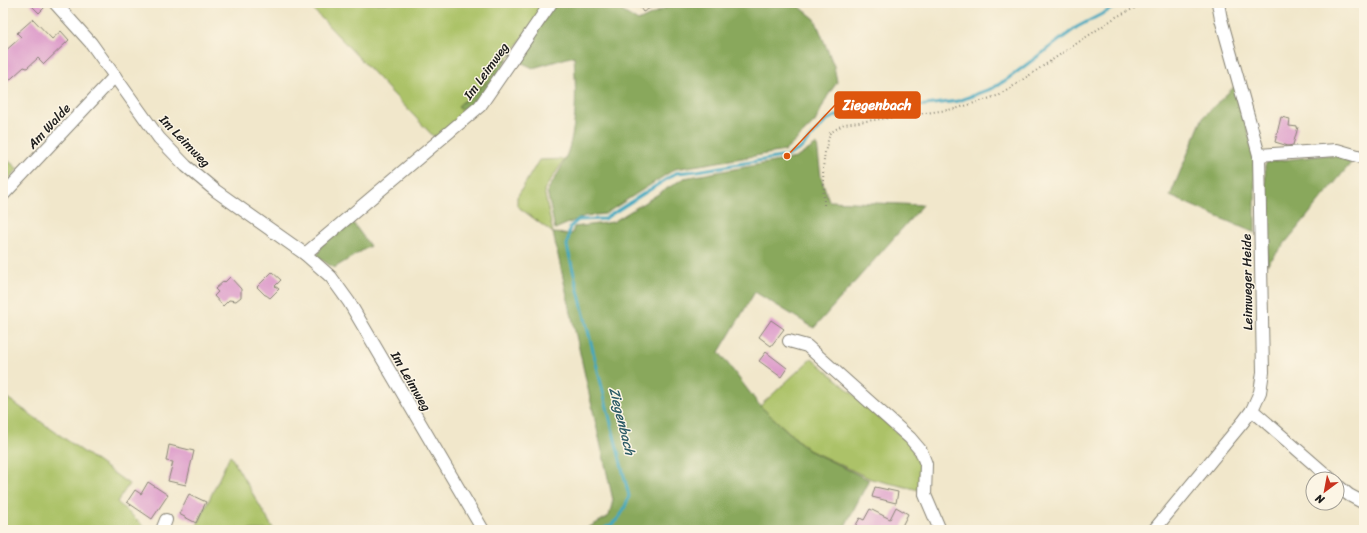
<svg xmlns="http://www.w3.org/2000/svg" width="1367" height="533" viewBox="0 0 1367 533" font-family="Sriracha,sans-serif">
<style>
.green{fill:#acc267;stroke:#646f42}
.forest{fill:#89a85c;stroke:#52623c}
.lines{fill:none;stroke-linecap:round;stroke-linejoin:round}
.stream{stroke:#40a8c0;stroke-width:3}
.building{fill:#db97c9}
.minor-casing{stroke:#868274;stroke-width:14}
.path{stroke:#868274;stroke-width:2;stroke-dasharray:1 3;stroke-linecap:butt}
.minor{stroke:#fff;stroke-width:12}
.labels{text-anchor:middle;dominant-baseline:central;stroke-width:3;stroke-linejoin:round;paint-order:stroke}
.street-label{font-size:13px;fill:#1c1c1c;stroke:#fcf5e5}
.water-label{font-size:14px;font-style:italic;fill:#2c5b66;stroke:#fcf5e5}
.leader{fill:none;stroke:#de560d;stroke-width:1.5}
.callout-dot{fill:#de560d;stroke:#fcf5e5;stroke-width:1.5}
.callout{fill:#de560d;stroke:#de560d;stroke-width:1.5}
.callout-label{font-size:14px;text-anchor:middle;font-weight:bold;fill:#fff}
</style>
<rect width="100%" height="100%" fill="#fcf5e5"/>
<filter id="ink" filterUnits="userSpaceOnUse"><feTurbulence type="fractalNoise" baseFrequency=".025" numOctaves="2"/><feDisplacementMap in="SourceGraphic" scale="8" xChannelSelector="R" yChannelSelector="G"/><feConvolveMatrix kernelMatrix="1 2 1 2 8 2 1 2 1" color-interpolation-filters="sRGB"/></filter>
<filter id="wash" filterUnits="userSpaceOnUse"><feTurbulence type="fractalNoise" baseFrequency=".012" numOctaves="4" result="noise"/><feDisplacementMap in="SourceGraphic" scale="16" xChannelSelector="R" yChannelSelector="G"/><feGaussianBlur stdDeviation="0.9" result="paint"/><feColorMatrix in="noise" values="0 0 0 0 0 0 0 0 0 0 0 0 0 0 0 0 0 1.4 0 .05"/><feComposite in="paint" operator="in"/></filter>
<g filter="url(#wash)">
<rect width="100%" height="100%" fill="#f1e7cb"/>
<g class="green">
<polygon points="307,3 546,3 508,59 502,60 485,83 458,106 466,112 435,138"/>
<polygon points="3,156 18,169 3,185"/>
<polygon points="565,159 544,190 553,233 517,206 517,197 539,160"/>
<polygon points="812,358 908,442 920,466 919,490 871,479 809,450 760,406"/>
<polygon points="3,395 129,484 117,502 148,530 3,530"/>
<polygon points="230,455 274,530 195,530"/>
</g>
<g class="forest">
<path d="M556,3H609L638,21L676,3H795L815,19L834,66L837,82L827,97L815,122L785,151L675,169L605,214L585,216L555,229L547,191C553,181 561,170 565,159C578,129 576,89 574,56L533,68L516,60Z"/>
<polygon points="508,59 489,87 466,112 458,106 485,84 502,60"/>
<polygon points="1236,85 1255,158 1255,233 1170,196 1203,117"/>
<polygon points="817,144 821,177 829,201 923,205 814,328 755,292 719,352 760,406 808,450 869,480 843,530 584,530 609,516 613,500 553,233 572,234 574,227 613,222 684,178 796,158"/>
<polygon points="1334,154 1351,163 1267,265 1265,166 1267,162"/>
<polygon points="351,220 370,246 334,268 317,257 322,244"/>
</g>
<g class="lines">
<path class="stream" d="M601,530C619,522 623,514 629,496L567,246L570,227L578,220L604,219L676,173L697,171L787,156L800,149L827,120L836,116L958,101L993,88L1006,80L1077,27L1123,3"/>
</g>
<g id="blocks">
<g class="building">
<polygon points="29,3 41,3 45,7 39,13"/>
<polygon points="637,3 660,3 643,12"/>
<polygon points="33,19 52,39 61,31 69,40 44,64 38,58 27,68 24,67 3,86 3,53 21,37 17,33"/>
<polygon points="1281,117 1290,119 1289,126 1298,127 1293,145 1288,146 1275,142"/>
<polygon points="272,272 281,280 275,286 279,289 270,298 266,295 265,295 257,287"/>
<polygon points="230,277 241,289 241,297 236,301 229,300 223,306 214,296 218,292 215,289 224,281 225,282"/>
<polygon points="771,320 784,329 771,346 759,337"/>
<polygon points="766,352 787,368 781,377 759,361"/>
<polygon points="169,445 194,451 186,485 168,481 173,462 166,461"/>
<polygon points="148,482 168,495 152,519 127,502 135,490 141,494"/>
<polygon points="875,487 898,492 896,503 872,497"/>
<polygon points="189,494 206,502 196,523 179,514"/>
<polygon points="896,507 908,514 900,530 879,530 873,527 871,530 853,530 860,518 864,520 870,509 890,519"/>
</g>
</g>
</g>
<g filter="url(#ink)">
<use href="#blocks" fill-opacity="0" stroke="#868274" stroke-width="1"/>
<g class="lines">
<defs>
<g id="minor">
<polyline points="55,3 91,43 159,138 186,166 216,191 305,254 331,277 349,302 483,530"/>
<polyline points="1259,155 1337,150 1361,157 1364,159"/>
<polyline points="3,195 115,76"/>
<polyline points="305,254 480,106 551,3"/>
<polyline points="789,341 807,346 910,438 921,451 926,464 925,495 940,530"/>
<polyline points="1252,410 1331,479"/>
<polyline points="1337,485 1349,495 1364,503"/>
<polyline points="162,530 166,520"/>
<polyline points="1154,530 1243,422 1252,410 1260,392 1263,372 1259,155 1221,19 1218,3"/>
</g>
</defs>
<use href="#minor" class="minor-casing"/>
<g class="path">
<polyline points="824,205 823,168 825,152 830,133 844,124 955,109 1000,95 1116,17 1145,3"/>
<polyline points="1363,514 1364,518"/>
</g>
<use href="#minor" class="minor"/>
</g>
</g>
<g class="labels">
<g class="street-label">
<text transform="translate(486 71) rotate(-54)">Im Leimweg</text>
<text transform="translate(49 126) rotate(-47)">Am Walde</text>
<text transform="translate(185 141) rotate(46)">Im Leimweg</text>
<text transform="translate(1247 282) rotate(-91)">Leimweger Heide</text>
<text transform="translate(411 381) rotate(60)">Im Leimweg</text>
</g>
<g class="water-label">
<text transform="translate(622 421) rotate(76)">Ziegenbach</text>
</g>
</g>
<path class="leader" d="M787 156L835 105"/>
<circle class="callout-dot" cx="787" cy="156" r="4"/>
<rect class="callout" x="835" y="92" width="85" height="26" rx="4"/>
<g class="callout-label">
<text x="877" y="110">Ziegenbach</text>
</g>
<rect width="1367" height="533" fill="none" stroke="#fcf5e5" stroke-width="16"/>
<g transform="translate(1325 491) rotate(212)"><circle r="19" fill="#fcf5e5" stroke="#a29e95"/>
<path d="M0-3L7 15L0 10L-7 15Z" fill="#c8321e"/>
<text y="-6" font-size="11" font-weight="bold" text-anchor="middle" fill="#1c1c1c">N</text>
</g>
</svg>
